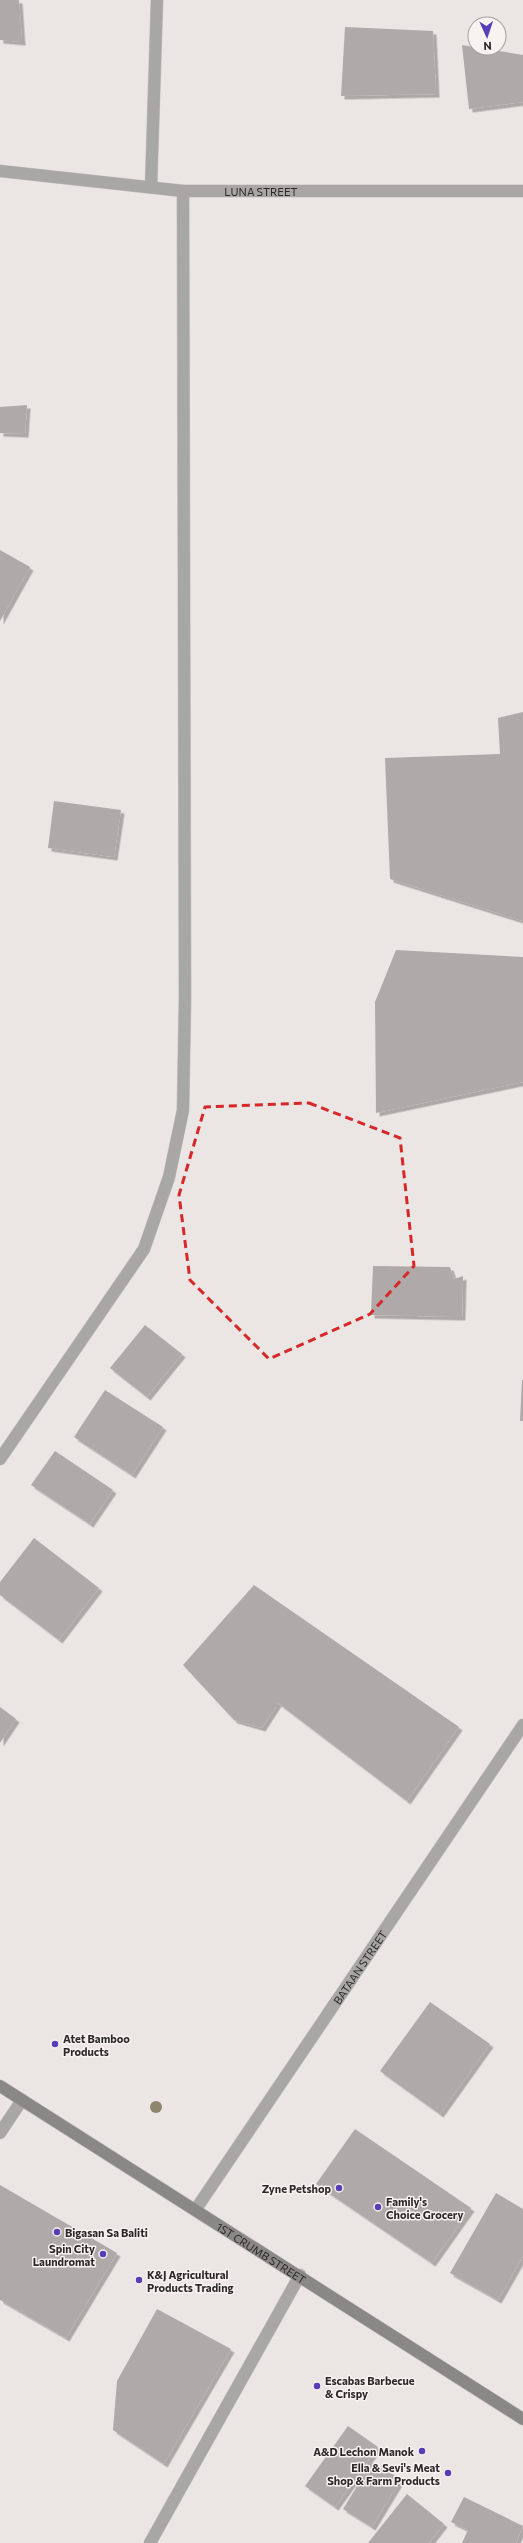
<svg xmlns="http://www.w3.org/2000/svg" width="523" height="2543" viewBox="0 0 523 2543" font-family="Commissioner,sans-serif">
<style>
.building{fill:#afa9a9;filter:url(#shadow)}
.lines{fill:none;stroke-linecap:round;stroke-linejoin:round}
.minor-casing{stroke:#c9c3c2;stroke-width:13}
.tertiary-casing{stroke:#c9c3c2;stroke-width:13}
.secondary-casing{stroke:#c9c3c2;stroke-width:13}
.minor{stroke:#a8a7a5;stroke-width:12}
.tertiary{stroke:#a8a7a5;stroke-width:12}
.secondary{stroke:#8a8886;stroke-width:12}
.tree{fill:#8e846d}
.marked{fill:none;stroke:#d62828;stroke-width:3;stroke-dasharray:8 5;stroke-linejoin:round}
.poi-dot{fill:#583eb6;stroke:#f8f2f0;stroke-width:1.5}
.labels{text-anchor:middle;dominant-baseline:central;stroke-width:3;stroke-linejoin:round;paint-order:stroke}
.street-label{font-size:11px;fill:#2c2a29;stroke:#f8f2f0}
.poi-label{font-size:11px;font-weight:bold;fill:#2c2a29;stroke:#f8f2f0;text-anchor:start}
</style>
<defs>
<filter id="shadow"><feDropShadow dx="3.5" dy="3.5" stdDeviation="0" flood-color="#0004"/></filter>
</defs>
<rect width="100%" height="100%" fill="#ebe5e3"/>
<g class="building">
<polygon points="0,0 19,0 22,42 0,40"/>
<polygon points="345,27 433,31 436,94 341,96"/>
<polygon points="462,45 523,55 523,102 469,109"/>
<polygon points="27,405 25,434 0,433 0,407"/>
<polygon points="0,550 30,567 0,621"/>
<polygon points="523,712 523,921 390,879 385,758 500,754 498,718"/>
<polygon points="54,801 121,810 114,857 48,848"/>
<polygon points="396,950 523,957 523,1082 376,1113 375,1002"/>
<polygon points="373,1266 450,1267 454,1279 463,1276 462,1317 371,1315"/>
<polygon points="145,1325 182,1354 147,1397 110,1368"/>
<polygon points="522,1380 523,1380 523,1421 520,1421"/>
<polygon points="105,1390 163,1427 132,1475 74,1437"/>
<polygon points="55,1451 113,1490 90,1524 31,1485"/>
<polygon points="34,1538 99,1588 59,1640 0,1595 0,1582"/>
<polygon points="254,1585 459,1727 407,1801 278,1703 262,1728 234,1720 183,1665"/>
<polygon points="0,1707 16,1719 0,1743"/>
<polygon points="430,2002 490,2044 440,2114 380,2071"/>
<polygon points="355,2129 471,2208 432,2263 316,2184"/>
<polygon points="0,2185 117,2253 66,2338 0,2300"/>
<polygon points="496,2193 523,2209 523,2256 498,2300 450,2273"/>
<polygon points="157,2309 231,2349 164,2464 113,2430 117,2381"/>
<polygon points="348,2426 378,2447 335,2507 305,2486"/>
<polygon points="372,2462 401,2479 372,2527 343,2509"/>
<polygon points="407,2494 444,2524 429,2543 368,2543"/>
<polygon points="464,2497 523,2526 516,2543 462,2543 468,2530 451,2522"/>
</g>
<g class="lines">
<defs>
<g id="minor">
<polyline points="151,187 157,0"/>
<polyline points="0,1459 144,1249 169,1177 183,1110 185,999 183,191"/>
<polyline points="0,2133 22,2100"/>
<polyline points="150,2543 300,2275"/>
</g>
<g id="tertiary">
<path id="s1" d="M0,171L183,191H523"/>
<path id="s2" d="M196,2209L523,1725"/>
</g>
<g id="secondary">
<path id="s3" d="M0,2086L523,2419"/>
</g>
</defs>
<use href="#minor" class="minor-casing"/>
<use href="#tertiary" class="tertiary-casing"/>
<use href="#secondary" class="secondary-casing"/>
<use href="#minor" class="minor"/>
<use href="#tertiary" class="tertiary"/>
<use href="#secondary" class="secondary"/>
</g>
<circle class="tree" cx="156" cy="2107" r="6"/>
<path class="marked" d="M309,1103L400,1138L414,1266L370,1314L269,1359L190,1280L179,1195L205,1107Z"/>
<g class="poi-dot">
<circle cx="55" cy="2044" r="4"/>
<circle cx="339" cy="2188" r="4"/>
<circle cx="378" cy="2207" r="4"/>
<circle cx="57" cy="2232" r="4"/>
<circle cx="103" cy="2254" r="4"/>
<circle cx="139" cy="2280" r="4"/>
<circle cx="317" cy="2386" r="4"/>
<circle cx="422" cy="2451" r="4"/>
<circle cx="448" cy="2473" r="4"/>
</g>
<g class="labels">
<g class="street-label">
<text stroke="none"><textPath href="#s1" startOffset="262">LUNA STREET</textPath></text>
<text stroke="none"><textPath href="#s2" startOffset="292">BATAAN STREET</textPath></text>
<text stroke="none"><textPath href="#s3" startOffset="310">1ST CRUMB STREET</textPath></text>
</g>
<g class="poi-label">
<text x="63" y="2038">Atet Bamboo<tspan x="63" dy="13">Products</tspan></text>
<text x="331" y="2188" text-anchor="end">Zyne Petshop</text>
<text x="386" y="2201">Family's<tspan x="386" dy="13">Choice Grocery</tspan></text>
<text x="65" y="2232">Bigasan Sa Baliti</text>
<text x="95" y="2248" text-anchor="end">Spin City<tspan x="95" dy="13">Laundromat</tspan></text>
<text x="147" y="2274">K&amp;J Agricultural<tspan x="147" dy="13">Products Trading</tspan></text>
<text x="325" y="2380">Escabas Barbecue<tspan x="325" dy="13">&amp; Crispy</tspan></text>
<text x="414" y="2451" text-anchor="end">A&amp;D Lechon Manok</text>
<text x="440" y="2467" text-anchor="end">Ella &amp; Sevi's Meat<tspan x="440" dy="13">Shop &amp; Farm Products</tspan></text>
</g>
</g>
<g transform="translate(487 36) rotate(177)"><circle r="19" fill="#f8f2f0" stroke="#a6a2a0"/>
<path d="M0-3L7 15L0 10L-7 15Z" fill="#583eb6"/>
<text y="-6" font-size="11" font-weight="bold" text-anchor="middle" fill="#2c2a29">N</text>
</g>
</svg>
